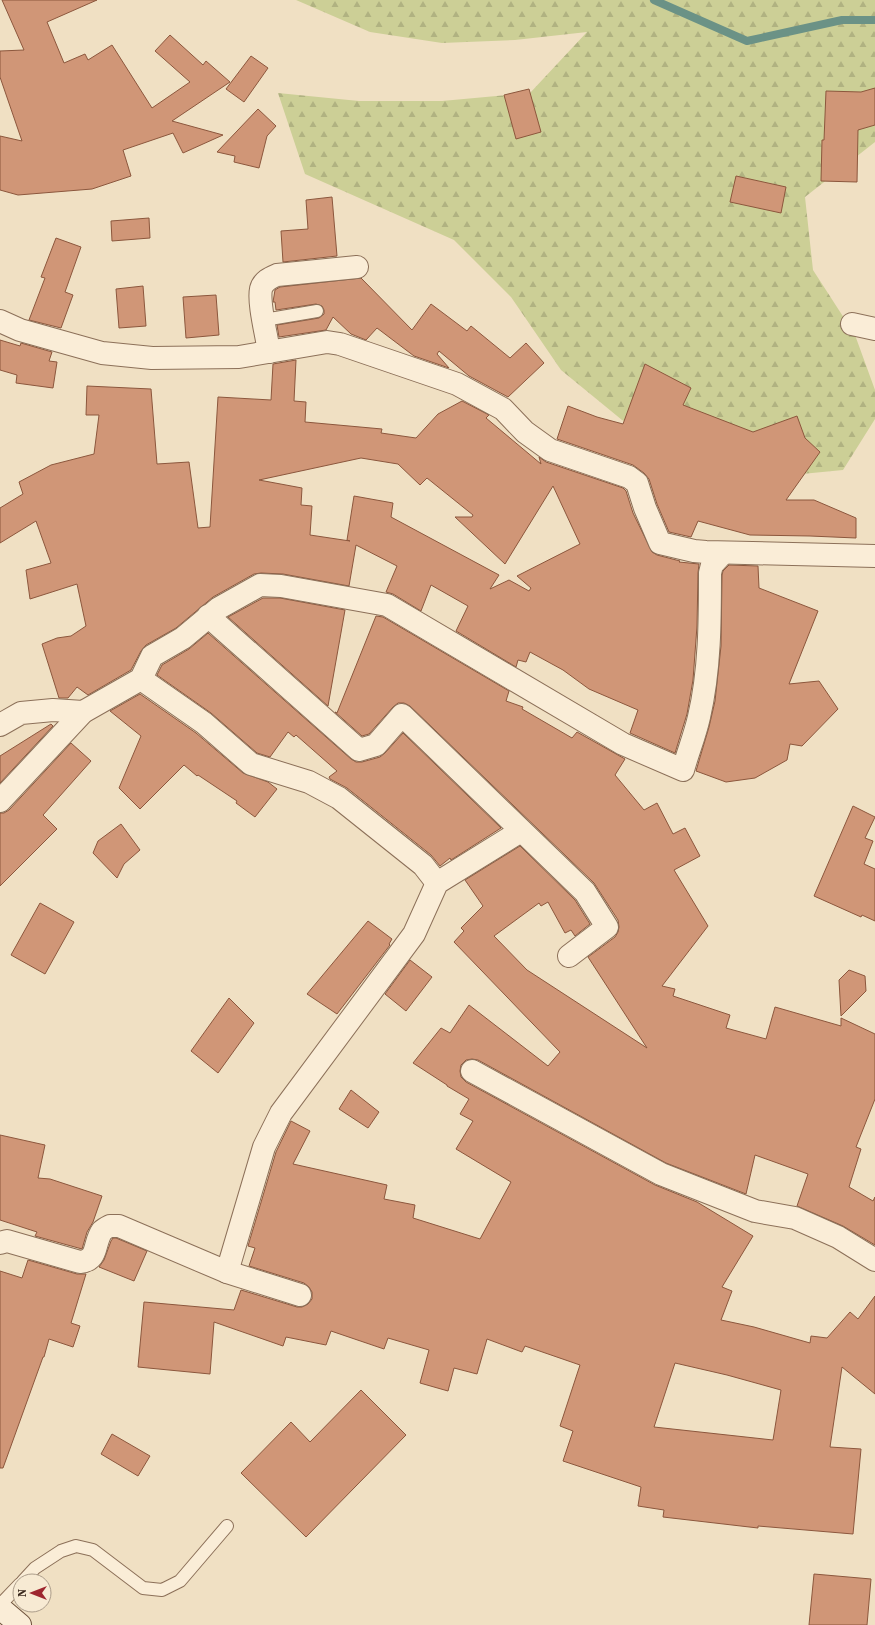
<svg xmlns="http://www.w3.org/2000/svg" width="875" height="1625" viewBox="0 0 875 1625" font-family="'Source Serif 4',serif">
<style>
.forest{fill:url(#forest-firs)}
.lines{fill:none;stroke-linecap:round;stroke-linejoin:round}
.stream{stroke:#6b9286;stroke-width:8}
.building{fill:#d09677;stroke:#8c573d;fill-rule:evenodd}
.lane-casing{stroke:#8c7059;stroke-width:14}
.street-casing{stroke:#8c7059;stroke-width:24}
.secondary-casing{stroke:#6d513c;stroke-width:24}
.lane{stroke:#faedd7;stroke-width:12}
.street{stroke:#faedd7;stroke-width:22}
.secondary{stroke:#faedd7;stroke-width:22}
</style>
<defs>
<pattern id="forest-firs" width="22" height="20" patternUnits="userSpaceOnUse"><rect width="22" height="20" fill="#cccf96"/><path d="M5 1l3.5 6h-7zM16 11l3.5 6h-7z" fill="#b0b281"/></pattern>
</defs>
<rect width="100%" height="100%" fill="#f0e0c3"/>
<polygon class="forest" points="296,0 875,0 875,142 805,197 813,270 855,335 875,390 875,419 843,470 771,477 695,455 622,420 561,370 511,297 454,240 305,174 278,93 359,101 442,101 530,93 587,32 515,40 442,43 370,32"/>
<g class="lines">
<polyline class="stream" points="654,0 747,41 842,20 875,20"/>
</g>
<g class="building">
<polygon points="2,0 97,0 47,22 64,63 85,54 88,60 112,45 152,108 190,82 155,51 170,35 203,65 206,61 230,82 172,121 223,135 183,153 173,133 123,150 131,176 92,189 18,195 0,190 0,136 22,141 0,77 0,51 24,50"/>
<polygon points="251,56 268,68 244,102 226,89"/>
<polygon points="875,88 875,125 858,130 857,182 821,181 822,140 824,140 826,91 861,92"/>
<polygon points="529,89 541,132 516,139 504,95"/>
<polygon points="258,109 276,126 267,136 259,168 234,162 235,156 217,152"/>
<polygon points="736,176 786,187 781,213 730,202"/>
<polygon points="332,197 337,256 283,262 281,231 308,229 306,200"/>
<polygon points="149,218 150,238 112,241 111,221"/>
<polygon points="56,238 81,247 65,292 73,295 61,328 29,320 45,278 41,277"/>
<polygon points="361,278 412,330 431,304 467,331 471,326 510,358 526,343 544,363 508,397 469,376 439,351 437,354 449,368 414,356 377,328 366,340 351,334 333,317 326,330 279,337 277,325 319,318 324,314 324,310 322,306 316,304 276,310 275,302 273,302 275,290 280,287"/>
<polygon points="143,286 146,326 119,328 116,289"/>
<polygon points="216,295 219,335 186,338 183,297"/>
<polygon points="0,340 20,346 21,343 52,352 49,361 57,362 53,388 16,383 17,375 0,370"/>
<path d="M296,360L294,401L306,402L305,422L382,429L381,433L416,438L438,414L462,401L489,415L486,418L541,464L539,457L546,462L623,488L626,491L633,513L652,552L657,555L680,561L679,562L699,564L698,573L697,626L693,680L687,714L675,753L630,733L638,710L589,689L563,670L530,652L526,662L518,660L516,667L456,631L468,606L431,585L421,611L393,594L386,592L397,566L356,545L349,586L283,574L261,573L254,574L213,597L176,628L146,645L141,651L131,670L88,695L77,687L68,698H59L42,644L57,638L71,636L86,626L77,584L30,599L26,570L51,563L36,521L0,543V508L23,494L19,482L51,465L94,454L99,415H86L87,386L151,389L157,464L189,462L198,528L210,527L218,397L271,400L273,364ZM361,458L398,464L420,485L427,478L473,515L472,517H455L505,564L553,486L580,544L517,576L531,588L529,591L509,580L490,589L499,575L391,517L393,503L354,496L347,540L350,541L310,535L312,506L301,505L302,488L259,480Z"/>
<polygon points="645,364 691,388 683,405 753,432 797,416 805,438 820,452 786,500 814,500 856,518 856,538 810,536 750,535 698,521 691,537 669,532 657,504 649,479 644,473 633,465 557,439 568,406 597,417 623,424"/>
<polygon points="729,565 758,566 759,588 818,611 789,684 819,681 838,709 802,746 790,744 787,760 755,778 726,782 696,771 709,727 715,701 721,646 722,575 723,571"/>
<polygon points="263,598 280,598 345,610 328,706 228,617"/>
<path d="M376,616L383,617L509,691L506,701L523,707L522,709L572,738L577,732L625,759L615,775L644,810L657,803L673,834L685,828L700,856L674,870L708,926L662,986L675,989L673,996L730,1015L726,1028L766,1039L775,1007L841,1026V1018L875,1034V1099L856,1147L861,1149L849,1187L873,1201L875,1197V1245L843,1226L797,1206L808,1174L755,1155L746,1194L666,1163L478,1060L472,1059L466,1060L461,1065L460,1071L461,1077L466,1082L655,1185L697,1202L753,1236L722,1287L732,1291L721,1320L754,1327L810,1343L811,1336L827,1338L850,1312L858,1319L875,1296V1394L842,1367L830,1447L861,1449L853,1534L758,1526V1528L663,1517L664,1510L638,1506L641,1487L563,1461L573,1431L560,1426L580,1365L525,1346L522,1352L487,1339L477,1374L454,1368L448,1391L420,1383L429,1350L388,1338L384,1349L331,1331L326,1345L286,1337L283,1346L214,1322L210,1374L138,1367L144,1302L234,1310L241,1290L297,1307H302L308,1304L312,1299V1292L309,1287L304,1283L249,1266L255,1248L248,1246L276,1152L291,1121L310,1131L293,1164L387,1185L384,1199L415,1205L413,1218L480,1239L511,1182L456,1149L473,1121L460,1114L469,1099L447,1086V1085L413,1063L441,1028L450,1033L469,1005L548,1066L560,1052L454,942L464,931L461,928L483,906L465,880L520,846L575,900L590,924L575,936L571,930L565,933L548,902L541,906L539,903L494,936L527,970L647,1048L588,957L615,937L618,932L619,927L618,920L594,883L410,706L404,703H398L393,707L369,734L362,736L335,712L337,713ZM675,1363L727,1375L781,1390L773,1440L654,1427Z"/>
<polygon points="208,633 351,759 356,762 362,762 380,757 385,753 403,733 501,828 451,860 450,858 440,866 431,855 347,788 330,779 329,777 337,771 296,735 294,737 288,732 270,757 257,753 211,713 157,675 162,665 189,649"/>
<polygon points="140,694 196,733 243,773 268,782 277,789 255,817 236,803 237,801 198,775 197,776 184,765 140,809 119,788 141,736 110,711"/>
<polygon points="51,724 53,726 0,783 0,756"/>
<polygon points="71,743 91,761 43,815 57,829 0,886 0,813 4,813 9,810"/>
<polygon points="853,806 875,817 865,838 873,841 864,864 875,869 875,921 862,915 861,917 814,896"/>
<polygon points="121,824 140,850 124,864 117,878 93,853 98,841"/>
<polygon points="40,903 74,922 45,974 11,955"/>
<polygon points="368,921 392,939 389,944 390,945 337,1014 307,994"/>
<polygon points="410,960 432,977 406,1011 385,994"/>
<polygon points="849,970 865,976 866,991 841,1016 839,980"/>
<polygon points="229,998 254,1023 218,1073 191,1051"/>
<polygon points="351,1090 379,1112 368,1128 339,1109"/>
<polygon points="0,1135 45,1145 38,1178 50,1179 102,1196 93,1222 87,1232 82,1249 35,1236 37,1232 0,1220"/>
<polygon points="113,1238 116,1238 147,1251 134,1281 99,1267 104,1260 111,1241"/>
<polygon points="28,1260 77,1274 86,1274 71,1323 80,1326 73,1347 49,1339 44,1357 43,1357 3,1468 0,1468 0,1271 22,1278"/>
<polygon points="361,1390 406,1435 306,1537 241,1473 291,1422 310,1442"/>
<polygon points="112,1434 150,1456 138,1476 101,1454"/>
<polygon points="814,1574 871,1579 867,1625 809,1625"/>
</g>
<g class="lines">
<defs>
<g id="lane">
<polyline points="264,320 317,311"/>
<polyline points="23,1581 35,1568 61,1551 76,1546 93,1550 143,1588 162,1590 180,1581 227,1526"/>
<polyline points="0,1605 20,1584"/>
</g>
<g id="street">
<polyline points="0,321 20,330 102,353 152,358 239,357 327,342 340,344 457,384 503,409 525,432 550,450 629,477 637,483 645,508 660,543 694,551 706,552 875,556"/>
<polyline points="852,324 875,329"/>
<path d="M269,352C267,337 258,303 261,289C263,281 270,278 277,275L357,267"/>
<polyline points="208,616 359,750 376,745 402,715 585,892 607,927 569,956"/>
<polyline points="141,679 204,723 251,764 309,782 339,798 423,865 437,883"/>
<polyline points="0,725 21,713 53,710 83,712"/>
<path d="M0,801L83,712L141,679L152,656L183,638L219,608L260,585L281,586L387,605L623,744L683,770C688,752 695,735 699,717C710,670 710,620 710,573L712,565L723,553"/>
<polyline points="472,1071 661,1174 755,1211 795,1218 838,1237 875,1260"/>
<path d="M0,1243L7,1241L80,1262C99,1260 93,1244 102,1231C104,1229 108,1227 110,1226H119L227,1272L300,1295"/>
<polyline points="227,1272 264,1147 281,1113 414,934 437,883 521,831"/>
</g>
<polyline id="secondary" points="0,1608 20,1625"/>
</defs>
<use href="#lane" class="lane-casing"/>
<use href="#street" class="street-casing"/>
<use href="#secondary" class="secondary-casing"/>
<use href="#lane" class="lane"/>
<use href="#street" class="street"/>
<use href="#secondary" class="secondary"/>
</g>
<g transform="translate(32 1593) rotate(270)"><circle r="19" fill="#f7ead3" stroke="#ac9d8b"/>
<path d="M0-3L7 15L0 10L-7 15Z" fill="#9e262f"/>
<text y="-6" font-size="11" font-weight="bold" text-anchor="middle" fill="#3b2a1e">N</text>
</g>
</svg>
